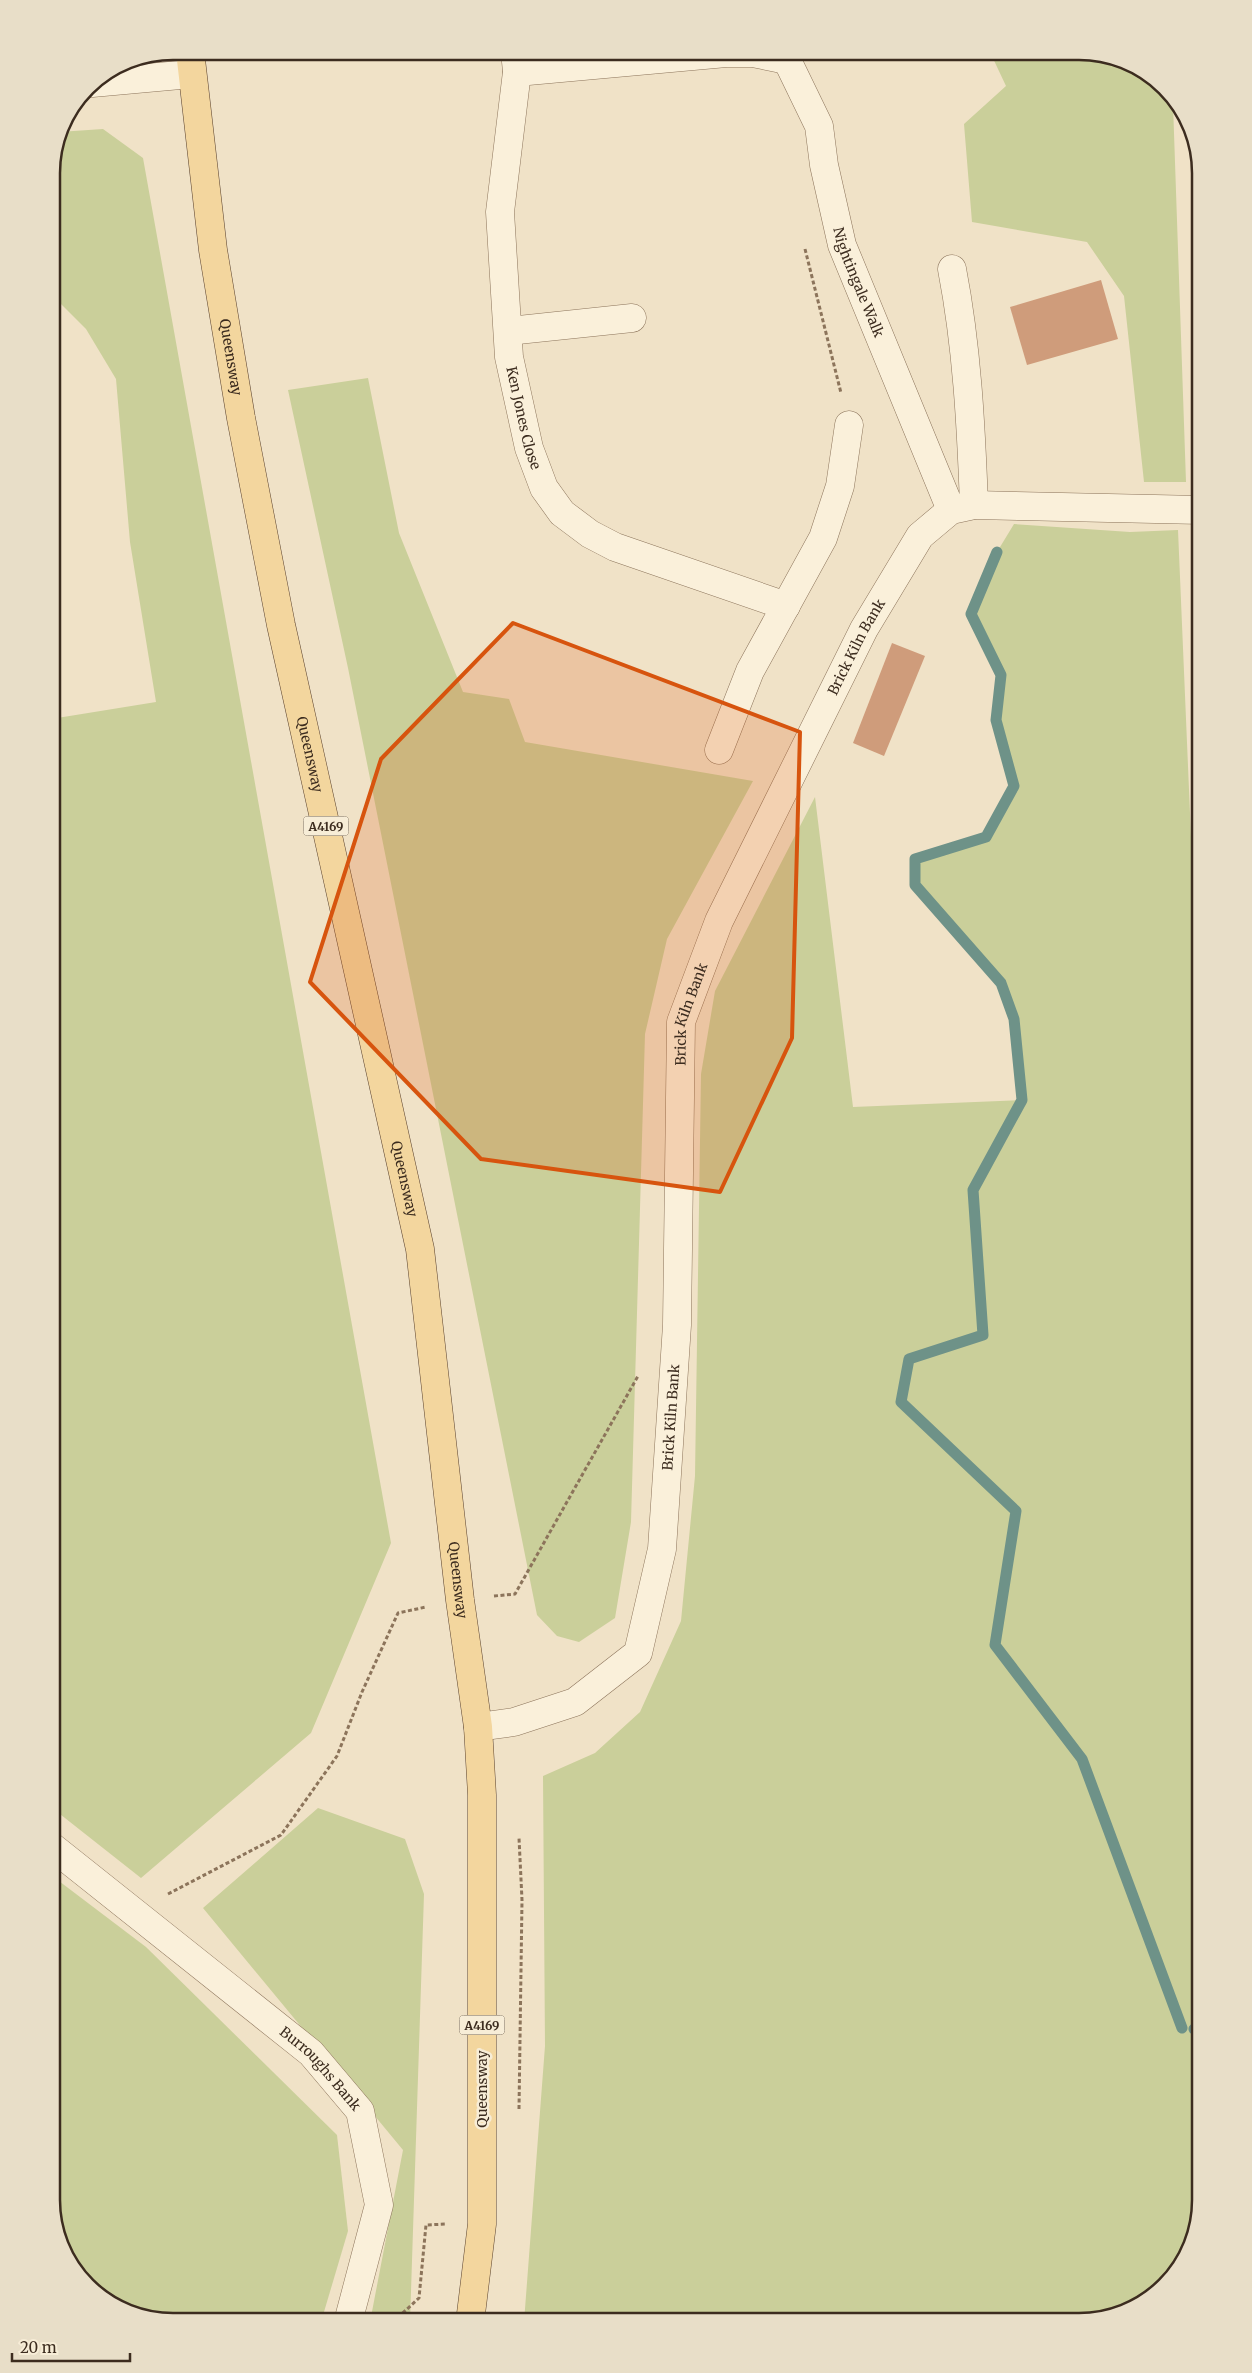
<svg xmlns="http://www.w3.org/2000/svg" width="1252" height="2373" viewBox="0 0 1252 2373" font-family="Merriweather,serif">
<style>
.green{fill:#cacf9a}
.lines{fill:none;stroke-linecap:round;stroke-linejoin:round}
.stream{stroke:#6e9288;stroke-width:11}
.building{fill:#cf9c7b}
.minor-casing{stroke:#8c745b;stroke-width:29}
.major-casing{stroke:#5a422f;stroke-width:29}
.path{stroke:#8c745b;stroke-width:3;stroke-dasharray:4 2.5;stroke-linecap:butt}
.minor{stroke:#faf0da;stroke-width:28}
.major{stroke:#f3d69e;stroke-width:28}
.marked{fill:#d7540e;fill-opacity:0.2;stroke:#d7540e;stroke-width:4;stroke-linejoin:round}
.labels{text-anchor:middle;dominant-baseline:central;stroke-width:5;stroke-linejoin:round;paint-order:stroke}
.shield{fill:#f7edd7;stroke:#746656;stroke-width:1}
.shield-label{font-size:12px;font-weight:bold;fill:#3c2c1f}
.street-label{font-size:14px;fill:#3c2c1f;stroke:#f7edd7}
.rim{fill:none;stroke:#3c2c1f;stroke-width:2.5}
</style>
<rect width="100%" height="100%" fill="#f0e2c7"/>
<g class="green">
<polygon points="990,52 1087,52 1147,72 1173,104 1186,482 1144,482 1124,296 1087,242 972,222 964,124 1006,86"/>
<polygon points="103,129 143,158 391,1543 311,1733 141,1878 51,1807 51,719 156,702 130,542 116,379 86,329 51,294 51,166 59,132"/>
<polygon points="368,378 399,533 463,692 509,699 525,742 753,781 667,939 645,1034 631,1522 615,1618 579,1642 557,1636 537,1615 348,668 288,390"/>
<polygon points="1014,524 1130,532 1178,530 1201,1073 1201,2200 1180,2268 1126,2312 1079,2322 524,2322 545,2046 543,1776 595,1753 640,1712 681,1621 695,1476 701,1074 715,991 815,797 853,1107 1022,1100 1014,1019 1001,983 915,885 915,859 986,837 1014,786 996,720 1001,675 971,614 997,552"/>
<polygon points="318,1808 405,1839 424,1894 410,2322 370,2322 403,2150 203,1908"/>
<polygon points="51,1875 146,1947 337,2135 348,2231 321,2322 166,2322 105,2301 61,2247 51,2200"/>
</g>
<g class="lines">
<g class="stream">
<polyline points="997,552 971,614 1001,675 996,720 1014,786 986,837 915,859 915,885 1001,983 1014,1019 1022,1100 973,1190 983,1335 909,1359 901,1402 1016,1511 995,1645 1082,1759 1182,2028"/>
<polyline points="1194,2029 1201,2033"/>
</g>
</g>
<g class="building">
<polygon points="1101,280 1118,339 1027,365 1010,307"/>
<polygon points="892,643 925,656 884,756 853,743"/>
<polygon points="51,653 60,686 51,688"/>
</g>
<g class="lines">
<defs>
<g id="minor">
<path id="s1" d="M515,51L517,72L500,212L509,357L529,448L544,488L562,513L590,534L615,547L786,606"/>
<path id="s2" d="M793,51L787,60L819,126L824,165L842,245L951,510"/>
<polyline points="517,72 726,53 753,53 787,60"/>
<polyline points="92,83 191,74"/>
<path d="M952,269C967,347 971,425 974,505"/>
<polyline points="508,331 632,318"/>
<polyline points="719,750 750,671 823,538 840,486 849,425"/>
<path id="s3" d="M478,1727L514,1722L575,1702L638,1653L662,1549L677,1325L681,1022L719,921L864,629L920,536L951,510L974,505L1201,510"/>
<path id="s4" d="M51,1846L311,2053L360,2111L379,2205L348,2322"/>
</g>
<g id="major">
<path id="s5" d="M190,51L213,250L241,418L281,625L420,1249L460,1600L478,1727L482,1795V2224L470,2322"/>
</g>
</defs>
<use href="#minor" class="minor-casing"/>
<use href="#major" class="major-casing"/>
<g class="path">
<polyline points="805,249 841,393"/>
<polyline points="494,1596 515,1594 638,1376"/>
<polyline points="168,1894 281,1835 337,1756 362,1692 398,1613 426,1607"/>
<polyline points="519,2109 522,1900 519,1838"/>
<polyline points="393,2322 419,2298 426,2225 447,2224"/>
</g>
<use href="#minor" class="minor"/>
<use href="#major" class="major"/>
</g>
<path class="marked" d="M513,623L800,732L792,1038L720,1192L481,1159L310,982L381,759Z"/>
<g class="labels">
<g class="shield">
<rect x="303.5" y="816.5" width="45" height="19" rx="4"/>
<rect x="459.5" y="2015.5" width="45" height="19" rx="4"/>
</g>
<g class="shield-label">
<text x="326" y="826">A4169</text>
<text x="482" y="2025">A4169</text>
</g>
<g class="street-label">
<text stroke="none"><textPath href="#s2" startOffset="246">Nightingale Walk</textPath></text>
<text stroke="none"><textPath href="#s5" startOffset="309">Queensway</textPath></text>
<text stroke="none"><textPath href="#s1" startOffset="370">Ken Jones Close</textPath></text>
<text stroke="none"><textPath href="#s3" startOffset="1229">Brick Kiln Bank</textPath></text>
<text stroke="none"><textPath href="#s5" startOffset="714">Queensway</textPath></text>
<text stroke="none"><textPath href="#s3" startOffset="824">Brick Kiln Bank</textPath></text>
<text stroke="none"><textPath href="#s5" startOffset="1149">Queensway</textPath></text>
<text stroke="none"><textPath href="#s3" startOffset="419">Brick Kiln Bank</textPath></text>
<text stroke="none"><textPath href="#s5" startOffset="1554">Queensway</textPath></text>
<text stroke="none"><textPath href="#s4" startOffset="350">Burroughs Bank</textPath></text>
<text transform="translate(482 2089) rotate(-90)">Queensway</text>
</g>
</g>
<path d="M0 0H1252V2373H0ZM173 60H1079A113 113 0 0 1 1192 173V2200A113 113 0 0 1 1079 2313H173A113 113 0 0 1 60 2200V173A113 113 0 0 1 173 60Z" fill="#e8dec8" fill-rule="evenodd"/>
<path class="rim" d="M173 60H1079A113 113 0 0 1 1192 173V2200A113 113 0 0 1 1079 2313H173A113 113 0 0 1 60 2200V173A113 113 0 0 1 173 60Z"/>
<path d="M12 2353v8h118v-8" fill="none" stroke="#3c2c1f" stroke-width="2.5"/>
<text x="20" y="2353" font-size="15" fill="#3c2c1f" stroke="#f7edd7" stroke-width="4" paint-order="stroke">20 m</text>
</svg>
